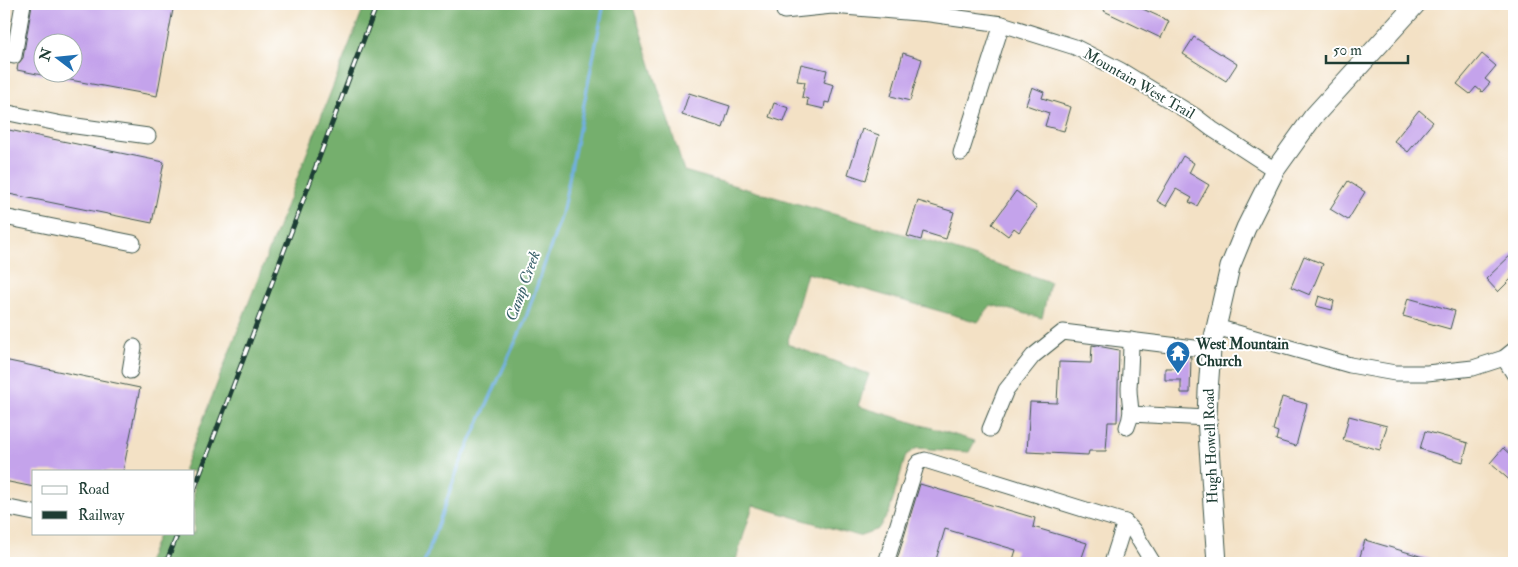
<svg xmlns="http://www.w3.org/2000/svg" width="1518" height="567" viewBox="0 0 1518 567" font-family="'IM FELL Double Pica',serif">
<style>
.forest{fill:#75af6d;stroke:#4a7650}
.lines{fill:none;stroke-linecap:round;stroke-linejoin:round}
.stream{stroke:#71b0e4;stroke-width:3}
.building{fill:#c4a3eb}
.minor-casing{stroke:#3f564a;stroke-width:17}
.major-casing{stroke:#3f564a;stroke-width:21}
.minor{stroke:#fff;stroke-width:15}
.major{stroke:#fff;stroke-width:19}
.rail-casing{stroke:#1f3d34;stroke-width:5}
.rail{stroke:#fff;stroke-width:3;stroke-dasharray:9;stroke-linecap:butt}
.labels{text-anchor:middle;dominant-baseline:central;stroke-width:4;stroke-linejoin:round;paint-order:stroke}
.street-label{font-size:15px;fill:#1f3d34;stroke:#fff}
.poi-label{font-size:15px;font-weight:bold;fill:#1f3d34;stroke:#fff;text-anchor:start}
.water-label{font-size:16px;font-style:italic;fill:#386069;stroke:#fff}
</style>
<rect width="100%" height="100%" fill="#fff"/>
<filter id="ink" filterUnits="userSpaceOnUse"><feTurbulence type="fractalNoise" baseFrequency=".02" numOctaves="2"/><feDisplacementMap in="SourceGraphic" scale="10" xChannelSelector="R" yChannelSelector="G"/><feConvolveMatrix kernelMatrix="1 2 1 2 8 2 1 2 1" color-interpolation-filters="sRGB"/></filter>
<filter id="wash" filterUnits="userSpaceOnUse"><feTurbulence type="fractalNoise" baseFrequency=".0096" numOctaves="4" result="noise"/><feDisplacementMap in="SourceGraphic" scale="20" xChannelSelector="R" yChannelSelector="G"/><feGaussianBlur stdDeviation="1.12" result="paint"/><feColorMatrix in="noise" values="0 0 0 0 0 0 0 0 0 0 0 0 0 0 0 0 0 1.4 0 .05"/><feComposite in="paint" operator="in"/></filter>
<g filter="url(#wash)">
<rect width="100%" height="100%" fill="#f3e1c5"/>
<polygon class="forest" points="365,4 632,4 684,171 934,243 1050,282 1042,318 991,305 978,322 807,273 787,344 869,374 858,406 975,441 969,452 917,448 906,455 889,513 878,529 858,536 753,505 735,563 147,563 159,533 194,533 194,471 183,471"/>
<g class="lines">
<polyline class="stream" points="424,563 459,466 524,323 562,214 604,4"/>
</g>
<g id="blocks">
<g class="building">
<polygon points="32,4 174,4 157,96 54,77 54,72 72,72 72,42 42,42 42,75 17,70 18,64 23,58"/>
<polygon points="1107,4 1132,4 1169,21 1161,38 1104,11"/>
<polygon points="1194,37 1237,64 1226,81 1183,54"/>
<polygon points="903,53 922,59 910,101 891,96"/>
<polygon points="1482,54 1496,66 1485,79 1490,83 1482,92 1476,87 1470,94 1457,84"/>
<polygon points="801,64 827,70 824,82 834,85 829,103 825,102 824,109 807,105 808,99 802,97 805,82 797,81"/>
<polygon points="1032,87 1044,92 1042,98 1071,107 1064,131 1045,126 1049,113 1026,105"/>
<polygon points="689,93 730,106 723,128 682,115"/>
<polygon points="774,103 789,108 784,122 769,117"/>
<polygon points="1419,110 1433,122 1408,152 1394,141"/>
<polygon points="4,129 164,162 152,223 4,193"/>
<polygon points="862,129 879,135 866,180 848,174"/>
<polygon points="1183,156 1194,163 1189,173 1209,185 1197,206 1189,202 1192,198 1176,189 1166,206 1157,201"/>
<polygon points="1348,181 1365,192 1348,220 1330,209"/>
<polygon points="1016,191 1037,207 1019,232 1014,228 1008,236 992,224"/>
<polygon points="918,201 954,212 946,239 923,232 921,240 907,236"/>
<polygon points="1514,252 1514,276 1498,292 1486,279"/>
<polygon points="1304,256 1323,264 1310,295 1291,287"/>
<polygon points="1319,296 1334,301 1332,310 1316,306"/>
<polygon points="1408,298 1455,311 1450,329 1403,316"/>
<polygon points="1092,345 1119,350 1117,422 1108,422 1106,451 1089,451 1088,455 1027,452 1030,402 1057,403 1059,362 1091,363"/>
<polygon points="1182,356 1191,357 1190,393 1181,393 1181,380 1165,380 1165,368 1181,368"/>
<polygon points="4,360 140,388 123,471 34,471 34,487 4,481"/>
<polygon points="1282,397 1307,404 1296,446 1276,440 1278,432 1273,430"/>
<polygon points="1349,416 1387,426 1380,450 1343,440"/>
<polygon points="1425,431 1468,443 1463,462 1420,449"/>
<polygon points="1503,448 1514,458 1514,484 1490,463"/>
<polygon points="920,484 1035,518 1033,527 1087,543 1080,563 1012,563 1016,550 945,529 935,563 896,563"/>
<polygon points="1365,540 1437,561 1437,563 1358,563"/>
</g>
</g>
</g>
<g filter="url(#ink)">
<use href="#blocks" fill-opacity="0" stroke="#3f564a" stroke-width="1"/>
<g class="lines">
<defs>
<g id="minor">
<polyline points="784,11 832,6 930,14 1002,24 1075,47 1120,70 1195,116 1212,129 1275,170"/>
<polyline points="4,54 14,56 23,4"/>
<polyline points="4,112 62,124 148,136"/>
<polyline points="961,153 1002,24"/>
<polyline points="4,217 133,243"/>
<polyline points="1216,327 1350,365 1395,373 1427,373 1473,368 1504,358 1514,350"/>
<polyline points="1504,358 1514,374"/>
<polyline points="130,371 134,347"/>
<polyline points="1131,414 1207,418"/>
<path d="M1127,427C1134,411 1129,404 1129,388C1130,372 1131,356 1131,340"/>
<polyline points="990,429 1006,390 1033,356 1063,332 1211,350"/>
<polyline points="4,507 34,513"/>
<polyline points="886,563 916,466 919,462 925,460 1125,522 1133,530 1153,563"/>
<polyline points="1112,563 1125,522"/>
</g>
<polyline id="major" points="1217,563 1207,418 1208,391 1211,350 1230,267 1246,228 1275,170 1313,117 1416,4"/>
</defs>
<use href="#minor" class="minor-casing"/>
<use href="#major" class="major-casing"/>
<use href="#minor" class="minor"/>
<use href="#major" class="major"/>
<defs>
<g id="rail">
<polyline points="194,490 377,4"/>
<polyline points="166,563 178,533"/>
</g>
</defs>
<use href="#rail" class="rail-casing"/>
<use href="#rail" class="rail"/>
</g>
</g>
<defs>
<symbol id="temple-pin" viewBox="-11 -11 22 30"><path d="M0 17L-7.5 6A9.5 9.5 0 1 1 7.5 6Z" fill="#1f6fb2" stroke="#fff"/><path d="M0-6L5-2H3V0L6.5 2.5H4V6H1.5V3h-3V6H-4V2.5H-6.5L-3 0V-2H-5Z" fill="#fff"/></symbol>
</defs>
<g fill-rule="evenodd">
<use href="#temple-pin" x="1164" y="339" width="28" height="38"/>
</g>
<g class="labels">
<g class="street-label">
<text transform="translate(1139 84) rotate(30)">Mountain West Trail</text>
<text transform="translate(1211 446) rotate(-92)">Hugh Howell Road</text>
</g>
<g class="poi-label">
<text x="1196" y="344">West Mountain<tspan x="1196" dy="17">Church</tspan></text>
</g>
<g class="water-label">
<text transform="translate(523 286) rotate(-70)">Camp Creek</text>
</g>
</g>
<rect width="1518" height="567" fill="none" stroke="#fff" stroke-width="20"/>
<rect x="32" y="470" width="162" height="65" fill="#ffffff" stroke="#a5b1ae"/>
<rect x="42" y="486" width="25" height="8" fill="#ffffff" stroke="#a5b1ae"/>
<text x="78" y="494" font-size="15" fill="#1f3d34">Road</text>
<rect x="42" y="511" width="25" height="8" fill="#1f3d34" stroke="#a5b1ae"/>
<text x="78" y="520" font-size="15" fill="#1f3d34">Railway</text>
<g transform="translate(58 58) rotate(286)"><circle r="24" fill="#ffffff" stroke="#a5b1ae"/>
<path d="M0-4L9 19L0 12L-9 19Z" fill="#1f6fb2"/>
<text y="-8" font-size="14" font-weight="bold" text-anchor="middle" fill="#1f3d34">N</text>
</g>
<path d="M1326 55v8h82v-8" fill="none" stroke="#1f3d34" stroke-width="2.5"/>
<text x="1333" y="55" font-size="15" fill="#1f3d34" stroke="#ffffff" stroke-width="4" paint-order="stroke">50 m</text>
</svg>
